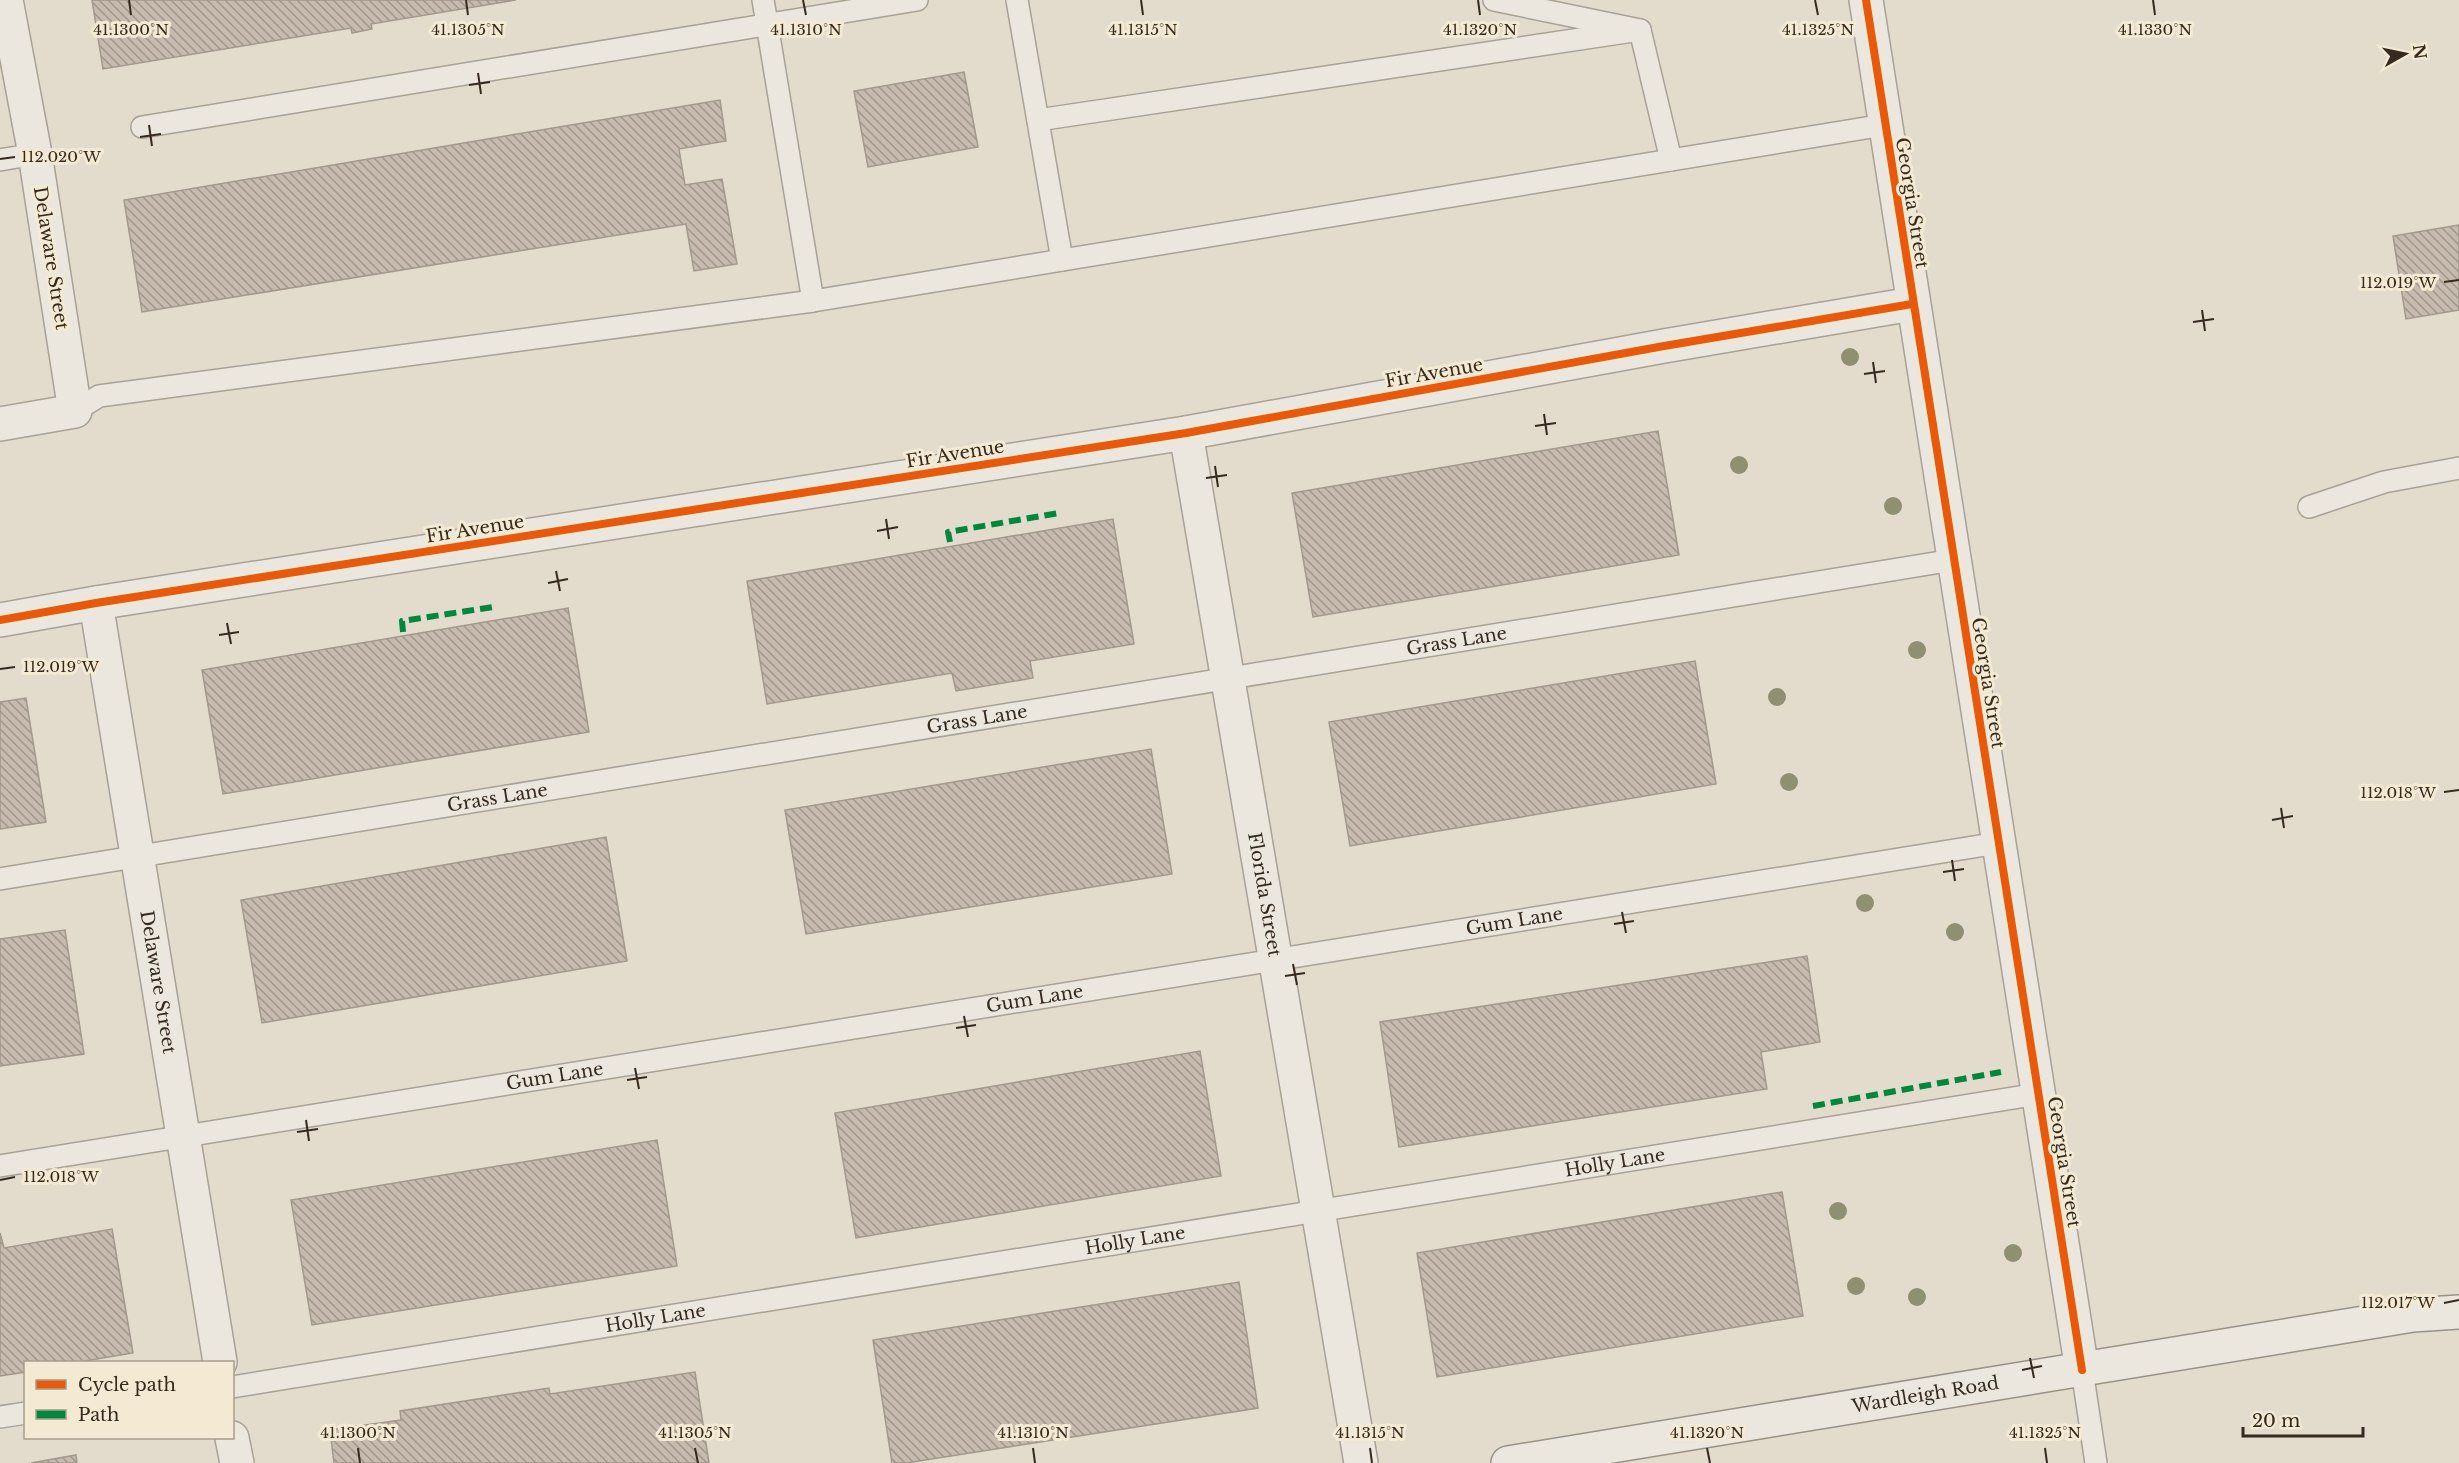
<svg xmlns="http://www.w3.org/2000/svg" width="2459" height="1463" viewBox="0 0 2459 1463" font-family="'Libre Baskerville',serif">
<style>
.building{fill:url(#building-back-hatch);stroke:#a3988c;stroke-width:1.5}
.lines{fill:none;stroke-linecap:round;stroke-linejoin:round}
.service-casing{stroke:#a8a196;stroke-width:24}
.minor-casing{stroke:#a8a196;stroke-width:36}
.tertiary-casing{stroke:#a8a196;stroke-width:36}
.secondary-casing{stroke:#989186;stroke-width:36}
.service{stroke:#ebe7de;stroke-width:21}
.minor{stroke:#ebe7de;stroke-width:33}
.tertiary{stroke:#ebe7de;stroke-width:33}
.secondary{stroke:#ebe7de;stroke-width:33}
.quiet{stroke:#00873e;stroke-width:6;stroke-dasharray:12 6;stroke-linecap:butt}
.cycleway-casing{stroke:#f4ead3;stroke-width:11}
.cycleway{stroke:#e8590c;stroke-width:8}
.tree{fill:#8e9071}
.ticks{fill:none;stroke:#36291e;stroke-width:2}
.labels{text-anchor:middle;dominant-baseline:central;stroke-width:6;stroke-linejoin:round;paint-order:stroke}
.street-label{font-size:18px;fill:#36291e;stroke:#f4ead3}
.ticks-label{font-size:15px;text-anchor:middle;fill:#36291e;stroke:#f4ead3;stroke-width:6;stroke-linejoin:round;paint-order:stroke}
</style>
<defs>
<pattern id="building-back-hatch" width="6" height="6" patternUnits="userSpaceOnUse" patternTransform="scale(1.5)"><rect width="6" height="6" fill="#c7baae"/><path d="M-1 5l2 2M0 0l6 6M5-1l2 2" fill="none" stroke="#a2978d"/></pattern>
</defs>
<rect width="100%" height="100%" fill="#e3dccd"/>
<g class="building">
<polygon points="92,0 516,0 371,24 372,29 352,33 351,28 103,69"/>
<polygon points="964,72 978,147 868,167 854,91"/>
<polygon points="720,100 726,141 679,149 685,185 722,179 737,264 694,271 686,224 142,312 124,200"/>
<polygon points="2459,225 2459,310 2406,319 2393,236"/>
<polygon points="1658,431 1679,555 1313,617 1292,493"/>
<polygon points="1113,519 1134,644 1030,661 1033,678 956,691 952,673 767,704 747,581"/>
<polygon points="568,608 589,732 223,794 202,670"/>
<polygon points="1695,661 1716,784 1350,846 1329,722"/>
<polygon points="26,698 46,822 0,829 0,702"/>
<polygon points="1151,749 1172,874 806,934 785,810"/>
<polygon points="606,837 627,961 262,1023 241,900"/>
<polygon points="65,930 84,1054 0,1066 0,939"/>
<polygon points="1807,956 1820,1042 1761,1052 1767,1089 1399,1147 1380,1022"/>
<polygon points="1200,1051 1221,1176 856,1238 835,1113"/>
<polygon points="657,1140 677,1266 312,1325 291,1200"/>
<polygon points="1782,1192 1803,1316 1437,1377 1417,1253"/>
<polygon points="112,1229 133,1353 79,1362 26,1362 26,1372 0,1376 0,1233 4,1248"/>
<polygon points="1239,1282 1258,1408 906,1463 892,1463 873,1340"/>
<polygon points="695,1372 709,1463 334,1463 330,1430 401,1420 400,1411 549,1388 550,1394"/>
<polygon points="76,1455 77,1463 31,1463"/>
</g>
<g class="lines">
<defs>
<g id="service">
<polyline points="763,0 813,301"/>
<polyline points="1017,0 1062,260"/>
<polyline points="1494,0 1640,30 1671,160"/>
<polyline points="1038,120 1640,30"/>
<polyline points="142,127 917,0"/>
<polyline points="0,160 35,154"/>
<polyline points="75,411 99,396 813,301 1884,125"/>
<polyline points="2309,507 2384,482 2459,468"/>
<path id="s1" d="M0,879L1953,560"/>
<path id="s2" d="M0,1166L1998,843"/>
<polyline points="2082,1370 2096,1463"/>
<path id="s3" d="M232,1387L2038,1094"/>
<polyline points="0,1417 26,1413"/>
</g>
<g id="minor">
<path id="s4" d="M1186,433L1361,1463"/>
<path id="s5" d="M96,603L220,1362"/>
<polyline points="232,1438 237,1463"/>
</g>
<g id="tertiary">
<polyline points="1866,0 2082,1370"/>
<polyline points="0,424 75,411 35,154 6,0"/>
<polyline points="0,620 96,603 1186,433 1664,346 1912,304"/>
</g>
<g id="secondary">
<path id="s6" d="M1508,1463L2413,1315L2459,1312"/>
</g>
</defs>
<use href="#service" class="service-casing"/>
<use href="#minor" class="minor-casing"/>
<use href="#tertiary" class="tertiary-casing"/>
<use href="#secondary" class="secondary-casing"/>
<use href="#service" class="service"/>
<use href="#minor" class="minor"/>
<use href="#tertiary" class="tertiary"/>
<use href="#secondary" class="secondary"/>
<g class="quiet">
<polyline points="950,542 948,532 1059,513"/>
<polyline points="403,632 402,621 493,607"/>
<polyline points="1813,1106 2001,1072"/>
</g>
<defs>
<g id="cycleway">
<polyline points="1866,0 2082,1370"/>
<polyline points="0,620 96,603 1186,433 1664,346 1912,304"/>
</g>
</defs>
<use href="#cycleway" class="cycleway-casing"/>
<use href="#cycleway" class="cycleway"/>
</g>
<g class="tree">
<circle cx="1850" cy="357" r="9"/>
<circle cx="1739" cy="465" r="9"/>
<circle cx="1893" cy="506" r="9"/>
<circle cx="1917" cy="650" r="9"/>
<circle cx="1777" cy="697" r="9"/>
<circle cx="1789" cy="782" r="9"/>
<circle cx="1865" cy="903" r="9"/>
<circle cx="1955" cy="932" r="9"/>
<circle cx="1838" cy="1211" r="9"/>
<circle cx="2013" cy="1253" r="9"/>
<circle cx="1856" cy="1286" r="9"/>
<circle cx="1917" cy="1297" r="9"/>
</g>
<path class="ticks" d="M129,0L131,15M466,0L468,15M803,0L806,15M1141,0L1143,15M1478,0L1480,15M1815,0L1818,15M2153,0L2155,15M478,73L481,94M469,85L490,82M149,125L152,146M140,137L161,134M0,159L15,157M2444,282L2459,280M2202,310L2205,331M2193,322L2214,319M1873,362L1876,383M1864,374L1885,371M1544,414L1547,435M1535,426L1556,423M1215,466L1218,487M1206,478L1227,475M886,519L889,539M877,531L898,527M556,571L560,591M548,583L568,579M227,623L231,644M219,635L239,632M0,669L15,667M2444,792L2459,790M2281,808L2284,828M2272,820L2293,816M1952,860L1955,881M1943,872L1964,869M1622,912L1626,933M1614,924L1634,921M1293,964L1297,985M1285,976L1305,973M964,1016L968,1037M956,1028L976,1025M635,1068L639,1089M627,1080L647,1077M306,1120L309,1141M297,1132L318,1129M0,1180L15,1177M2444,1303L2459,1300M2030,1358L2034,1378M2022,1370L2042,1366M358,1448L360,1463M695,1448L698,1463M1033,1448L1035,1463M1370,1448L1372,1463M1707,1448L1710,1463M2045,1448L2047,1463"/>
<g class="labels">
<g class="street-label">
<text transform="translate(1912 203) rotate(81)">Georgia Street</text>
<text transform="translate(51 258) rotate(81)">Delaware Street</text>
<text transform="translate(1434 373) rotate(-10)">Fir Avenue</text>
<text transform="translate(955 454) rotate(-9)">Fir Avenue</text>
<text transform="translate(475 529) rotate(-9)">Fir Avenue</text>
<text stroke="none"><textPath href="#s1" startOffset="1476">Grass Lane</textPath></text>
<text transform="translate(1988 683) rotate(81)">Georgia Street</text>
<text stroke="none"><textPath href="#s1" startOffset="990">Grass Lane</textPath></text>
<text stroke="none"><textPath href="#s1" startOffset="504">Grass Lane</textPath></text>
<text stroke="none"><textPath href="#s4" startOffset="468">Florida Street</textPath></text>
<text stroke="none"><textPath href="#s2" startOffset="1534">Gum Lane</textPath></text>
<text stroke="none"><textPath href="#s5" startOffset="384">Delaware Street</textPath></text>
<text stroke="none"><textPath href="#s2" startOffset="1048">Gum Lane</textPath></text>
<text stroke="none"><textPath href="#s2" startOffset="562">Gum Lane</textPath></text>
<text transform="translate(2064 1162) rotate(81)">Georgia Street</text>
<text stroke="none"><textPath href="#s3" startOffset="1401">Holly Lane</textPath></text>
<text stroke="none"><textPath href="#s3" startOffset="915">Holly Lane</textPath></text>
<text stroke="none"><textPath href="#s3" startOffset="429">Holly Lane</textPath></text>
<text stroke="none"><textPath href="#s6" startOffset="423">Wardleigh Road</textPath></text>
</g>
</g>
<g class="ticks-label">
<text x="131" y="35">41.1300°N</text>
<text x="468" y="35">41.1305°N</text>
<text x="806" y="35">41.1310°N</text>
<text x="1143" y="35">41.1315°N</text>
<text x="1480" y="35">41.1320°N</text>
<text x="1818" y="35">41.1325°N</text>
<text x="2155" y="35">41.1330°N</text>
<text x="61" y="162">112.020°W</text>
<text x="2398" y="288">112.019°W</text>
<text x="61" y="672">112.019°W</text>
<text x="2398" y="798">112.018°W</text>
<text x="61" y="1182">112.018°W</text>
<text x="2398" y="1308">112.017°W</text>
<text x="358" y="1438">41.1300°N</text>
<text x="695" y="1438">41.1305°N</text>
<text x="1033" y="1438">41.1310°N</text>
<text x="1370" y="1438">41.1315°N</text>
<text x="1707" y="1438">41.1320°N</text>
<text x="2045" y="1438">41.1325°N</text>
</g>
<rect x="24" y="1361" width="210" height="78" fill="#f4ead3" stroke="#a89d8b" stroke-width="1.5"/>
<rect x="36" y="1380" width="30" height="9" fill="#e8590c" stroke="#a89d8b" stroke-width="1.5"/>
<text x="78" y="1391" font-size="18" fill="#36291e">Cycle path</text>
<rect x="36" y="1410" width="30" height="9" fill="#00873e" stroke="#a89d8b" stroke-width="1.5"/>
<text x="78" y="1421" font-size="18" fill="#36291e">Path</text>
<g transform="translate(2405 54) rotate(81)" stroke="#f4ead3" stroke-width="4.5" paint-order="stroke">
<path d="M0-4.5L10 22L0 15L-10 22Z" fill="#36291e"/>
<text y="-9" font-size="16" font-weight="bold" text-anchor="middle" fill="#36291e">N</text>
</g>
<path d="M2243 1427v9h120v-9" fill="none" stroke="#36291e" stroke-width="3"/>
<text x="2252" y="1427" font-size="18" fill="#36291e" stroke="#f4ead3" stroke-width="4.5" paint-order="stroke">20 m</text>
</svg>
